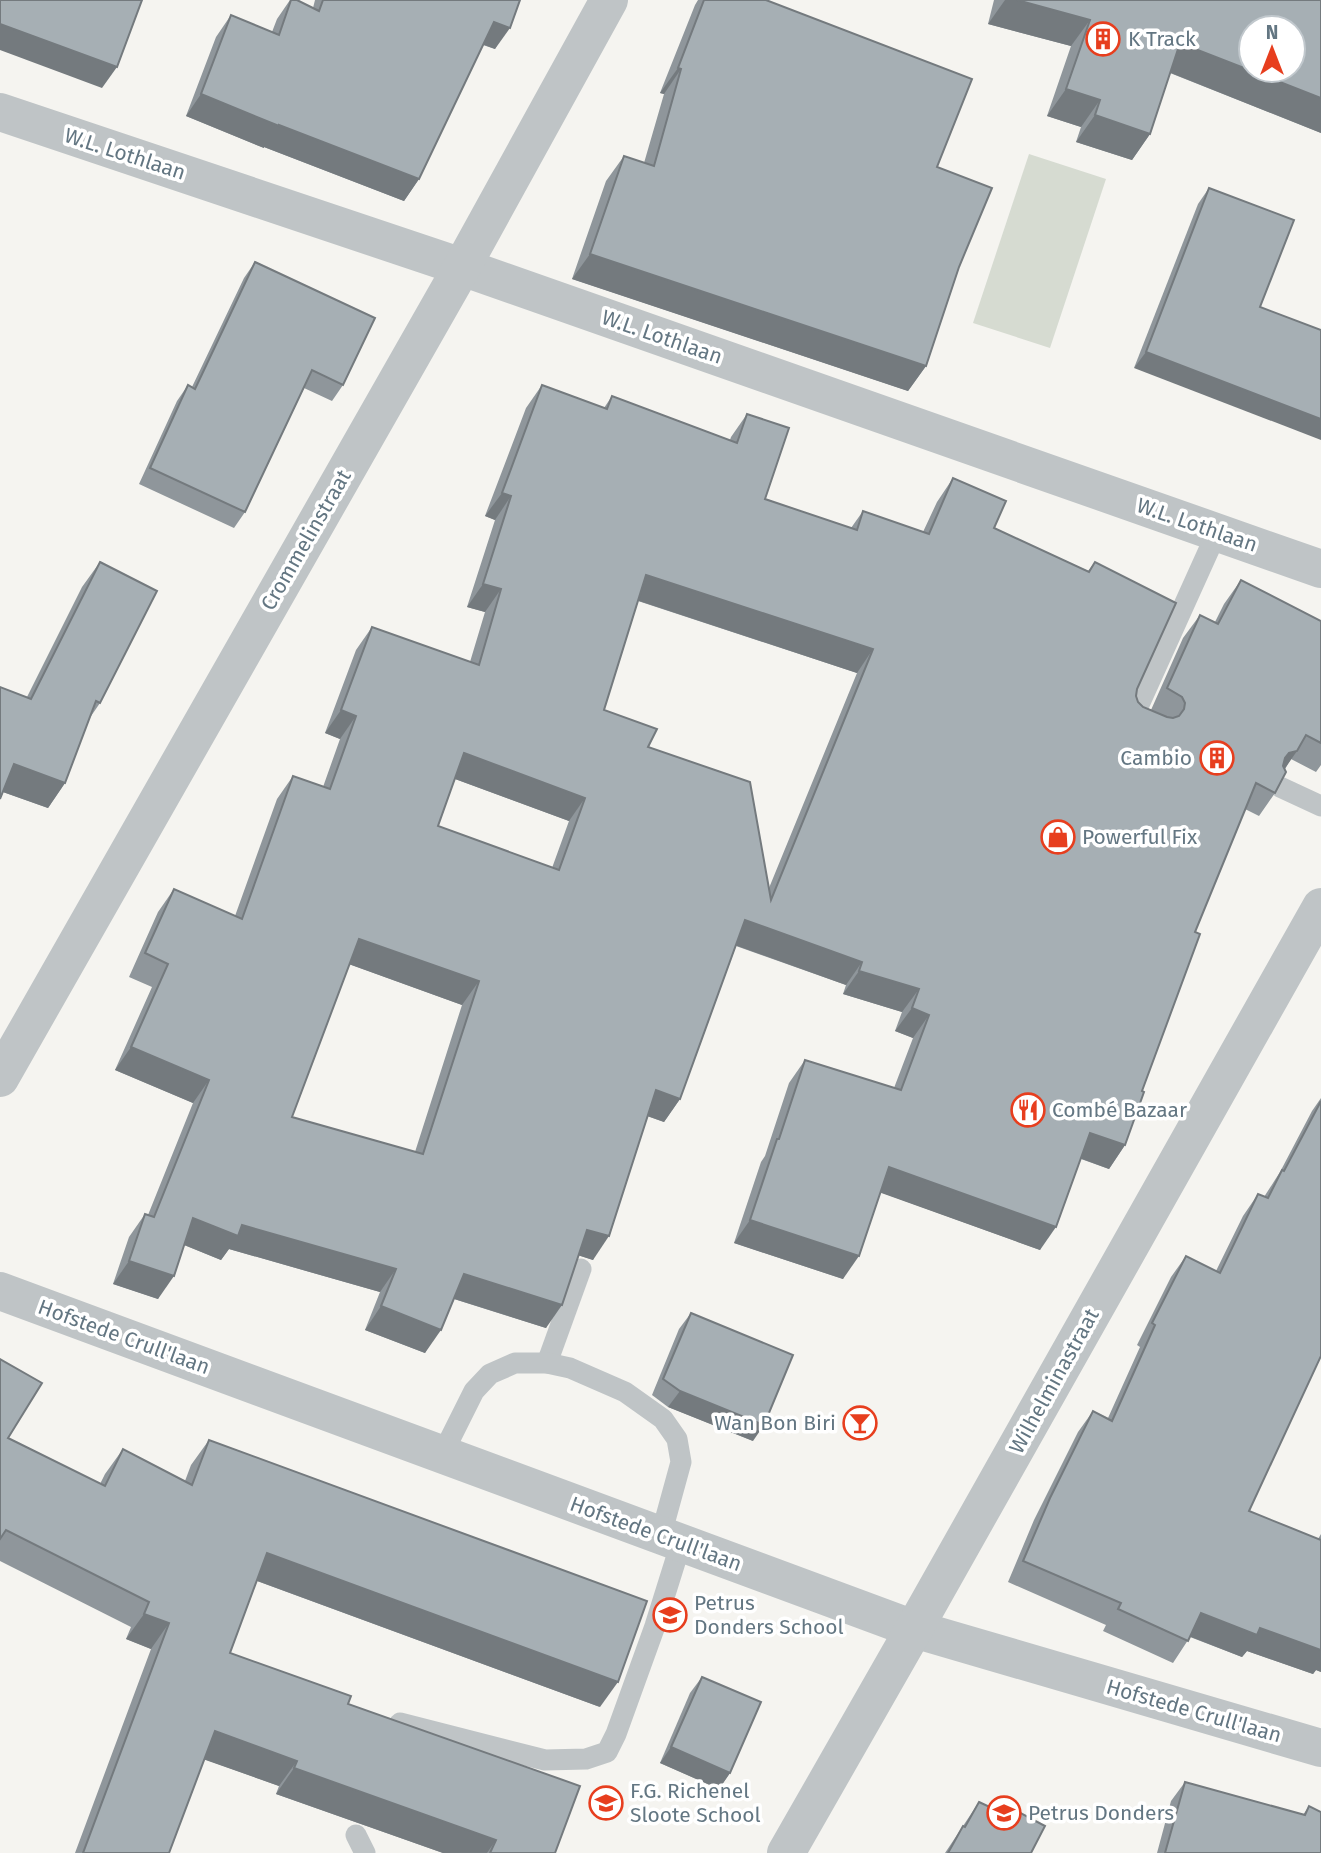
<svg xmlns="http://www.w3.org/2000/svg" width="1321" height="1853" viewBox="0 0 1321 1853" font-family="'Fira Sans',sans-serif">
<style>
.grass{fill:#d6dbd1}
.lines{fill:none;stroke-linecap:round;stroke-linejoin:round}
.service{stroke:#bfc4c6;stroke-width:21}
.minor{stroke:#bfc4c6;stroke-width:38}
.tertiary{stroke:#bfc4c6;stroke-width:38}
.wall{fill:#8f969b;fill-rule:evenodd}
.shaded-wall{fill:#747a7e}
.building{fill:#a6afb4;stroke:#747a7e;stroke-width:2;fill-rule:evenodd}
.labels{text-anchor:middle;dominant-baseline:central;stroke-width:7;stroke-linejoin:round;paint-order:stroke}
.poi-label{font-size:21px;fill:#637682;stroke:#fff;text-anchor:start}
.street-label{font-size:21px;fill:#637682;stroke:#fff}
</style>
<rect width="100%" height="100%" fill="#f5f4f0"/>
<polygon class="grass" points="1029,154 1106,179 1050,348 973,323"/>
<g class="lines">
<g class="service">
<polyline points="1143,722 1133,718 1217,532"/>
<polyline points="1280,787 1321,806"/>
<polyline points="547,1363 581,1269"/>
<polyline points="442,1455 474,1391 490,1374 515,1363 547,1363 570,1368 625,1392 663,1419 677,1439 681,1462 661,1535"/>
<polyline points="400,1723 545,1760 586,1759 607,1752 616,1734 655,1626 681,1543"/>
<polyline points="356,1835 365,1853"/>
</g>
<g class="minor">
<polyline points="0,112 462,267 1321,569"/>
<polyline points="0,1078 462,267 609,0"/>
</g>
<g class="tertiary">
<polyline points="0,1291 914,1629 1321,1748"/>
<polyline points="786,1853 914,1629 1321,907"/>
</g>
</g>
<g class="wall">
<polygon points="290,0 297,0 313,8 315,0 520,0 495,49 483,45 419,179 404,201 264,147 264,148 186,116 216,37 231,15 272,32 277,19"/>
<polygon points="698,0 766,0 937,167 959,267 926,366 908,391 572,279 606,181 624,156 644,163 664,94 660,93 695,5"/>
<polygon points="994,0 1321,0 1321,133 1170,73 1150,134 1132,160 1076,142 1081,127 1047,116 1071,46 988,24"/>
<polygon points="1209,188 1294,220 1134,368 1198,204"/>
<polygon points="255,262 343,385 332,401 304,388 245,512 234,528 139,484 177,401 188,385 192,387 244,278"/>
<path d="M542,385L604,408L612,396L730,440L731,437L747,414L765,499L851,528L863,511L923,532L937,502L953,478L994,528L1088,571L1095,562L1137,689L1136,696L1138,702L1143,707L1151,710L1183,638L1200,615L1215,622L1224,604L1241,580L1321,621V765L1316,772L1291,759L1285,769L1275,793L1259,816L1245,809L1195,932L1142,1091L1125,1145L1109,1169L1081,1159L1040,1250L880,1192L843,1279L734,1243L761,1162L765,1156L789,1083L805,1060L894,1088L913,1038L895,1031L902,1012L843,994L846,985L736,946L680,1099L664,1122L647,1116L593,1260L578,1255L546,1328L454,1299L425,1353L365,1330L380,1292L229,1249L221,1260L184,1245L158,1299L113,1284L129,1237L145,1214L148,1215L193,1103L115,1070L152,987L129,977L158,912L174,889L235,916L277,799L293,776L323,787L340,739L325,733L356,650L372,627L470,662L485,612L467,607L495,520L485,516L526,408ZM638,601L857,673L769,888L648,747L604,710ZM455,779L569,821L552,868L438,826ZM349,964L462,1005L415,1152L292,1117Z"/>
<polygon points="100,562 100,703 89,719 65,783 48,808 3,792 27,697 82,587"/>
<polygon points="1321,1098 1321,1356 1249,1511 1318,1539 1321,1534 1321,1672 1316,1670 1313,1674 1247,1651 1242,1657 1190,1637 1173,1663 1103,1631 1106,1625 1008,1582 1034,1520 1078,1432 1093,1411 1108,1418 1140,1347 1137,1345 1171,1277 1186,1256 1216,1271 1243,1216 1258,1194 1264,1197 1280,1172 1312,1111"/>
<polygon points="691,1313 753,1441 668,1407 652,1395 679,1329"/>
<polygon points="0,1359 8,1438 100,1484 105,1474 123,1449 185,1481 191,1465 209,1440 600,1707 257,1581 230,1653 348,1704 555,1853 443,1853 276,1794 279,1786 204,1759 169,1853 75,1853 151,1649 126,1639 131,1627 0,1561"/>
<polygon points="702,1677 730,1773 719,1789 660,1763 690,1693"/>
<polygon points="1185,1782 1303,1815 1309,1806 1321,1853 1157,1853 1171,1801"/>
<polygon points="979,1802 994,1810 1000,1802 1031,1853 945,1853"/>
</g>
<g class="shaded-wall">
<polygon points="1005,0 1017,0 1090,20 1071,46 988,24"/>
<polygon points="494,22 510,28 495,49 479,43"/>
<polygon points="0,24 117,67 102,88 0,50"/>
<polygon points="1180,43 1321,98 1321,133 1161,69"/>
<polygon points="678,68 681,69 664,94 660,93"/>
<polygon points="1066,89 1100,100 1081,127 1047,116"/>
<polygon points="201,94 279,125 419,179 404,201 264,147 264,148 186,116"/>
<polygon points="1095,115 1150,134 1132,160 1076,142"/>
<polygon points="590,254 926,366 908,391 572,279"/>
<polygon points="1146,352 1321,419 1321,440 1134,368"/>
<polygon points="502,493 511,496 495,520 485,516"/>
<polygon points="646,575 873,649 857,673 630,598"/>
<polygon points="483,584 501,589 485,612 467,607"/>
<polygon points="341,710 356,716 340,739 325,733"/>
<polygon points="1297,751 1281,774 1285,758 1289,753"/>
<polygon points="464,753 585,798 569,821 447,776"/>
<polygon points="14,764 65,783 48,808 0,791"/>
<polygon points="745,920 862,962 846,985 729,943"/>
<polygon points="359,939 479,981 462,1005 343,962"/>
<polygon points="859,971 919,989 902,1012 843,994"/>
<polygon points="912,1008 929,1015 913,1038 895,1031"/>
<polygon points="131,1047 209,1080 193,1103 115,1070"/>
<polygon points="656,1090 680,1099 664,1122 639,1113"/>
<polygon points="1090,1133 1125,1145 1109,1169 1074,1156"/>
<polygon points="889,1167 1056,1227 1040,1250 873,1190"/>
<polygon points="193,1218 242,1225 396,1269 380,1292 229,1249 221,1260 177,1242"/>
<polygon points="750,1220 859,1256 843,1279 734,1243"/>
<polygon points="587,1230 609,1236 593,1260 571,1253"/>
<polygon points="129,1261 174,1276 158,1299 113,1284"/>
<polygon points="464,1274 562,1305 546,1328 448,1297"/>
<polygon points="381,1306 441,1330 425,1353 365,1330"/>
<polygon points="680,1391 764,1425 753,1441 668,1407"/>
<polygon points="267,1553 618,1682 600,1707 249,1578"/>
<polygon points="1201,1613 1260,1628 1321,1650 1321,1672 1316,1670 1313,1674 1247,1651 1242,1657 1186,1635"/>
<polygon points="144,1614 169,1623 151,1649 126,1639"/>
<polygon points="215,1731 297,1761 279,1786 197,1757"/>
<polygon points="671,1747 730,1773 719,1789 660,1763"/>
<polygon points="294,1768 496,1840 487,1853 443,1853 276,1794"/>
</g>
<g class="building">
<polygon points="0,0 142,0 117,67 0,24"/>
<polygon points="291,0 297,0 319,11 323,0 520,0 510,28 494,22 419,179 279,125 279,126 201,94 231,15 279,35"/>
<polygon points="704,0 766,0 972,79 937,167 992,188 959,267 926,366 590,254 624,156 654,166 681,69 678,68"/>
<path d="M1017,0H1321V98L1180,43L1150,134L1095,115L1100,100L1066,89L1090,20ZM1251,28H1293V70H1251Z"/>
<polygon points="1209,188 1294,220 1260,307 1321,330 1321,419 1146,352"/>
<polygon points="255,262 375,318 343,385 312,370 245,512 150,468 188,385 195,389"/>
<path d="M542,385L607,409L612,396L737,443L747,414L789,428L765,499L857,530L863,511L929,534L953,478L1006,501L994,528L1089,572L1095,562L1176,603L1137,689L1136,696L1138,702L1143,707L1167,717L1173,718L1179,716L1184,709L1185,703L1182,697L1167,688L1200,615L1218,624L1241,580L1321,621V743L1306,735L1297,751L1289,753L1285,758L1283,766L1286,772L1275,793L1256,783L1195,932L1200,934L1142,1091L1144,1092L1125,1145L1090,1133L1056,1227L889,1167L859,1256L750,1220L777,1139H779L805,1060L901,1090L929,1015L912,1008L919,989L859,971L862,962L745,920L680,1099L656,1090L609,1236L587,1230L562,1305L464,1274L441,1330L381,1306L396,1269L242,1225L238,1236L193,1218L174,1276L129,1261L145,1214L154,1217L209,1080L131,1047L168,964L145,953L174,889L242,919L293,776L330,789L356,716L341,710L372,627L479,665L501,589L483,584L511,496L502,493ZM646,575L873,649L771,900L750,782L648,747L657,729L604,710ZM464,753L585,798L559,870L438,826ZM359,939L479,981L423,1154L292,1117Z"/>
<polygon points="100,562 157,591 100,703 96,701 65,783 14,764 0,799 0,687 31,699"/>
<polygon points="1321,1101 1321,1356 1249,1511 1321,1540 1321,1650 1260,1628 1257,1635 1201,1613 1188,1641 1118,1609 1121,1603 1023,1561 1050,1498 1093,1411 1112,1421 1155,1325 1152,1323 1186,1256 1220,1273 1258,1194 1268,1198 1282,1170 1284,1171"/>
<polygon points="691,1313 793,1355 764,1425 680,1391 663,1379"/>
<polygon points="0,1359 42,1383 8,1438 105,1486 123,1449 192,1485 209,1440 647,1601 618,1682 267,1553 230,1653 351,1696 348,1704 580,1786 555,1853 490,1853 496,1840 294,1768 297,1761 215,1731 169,1853 83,1853 169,1623 144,1614 149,1602 6,1530 0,1539"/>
<polygon points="702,1677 761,1702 730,1773 671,1747"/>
<polygon points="1185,1782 1305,1815 1309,1806 1321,1812 1321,1853 1165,1853"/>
<polygon points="979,1802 996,1810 1000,1802 1045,1826 1031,1853 948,1853 963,1826 965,1827"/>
</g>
<defs>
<symbol id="building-ring" viewBox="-11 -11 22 22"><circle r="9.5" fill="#fff" stroke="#e73e1e" stroke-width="1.5"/><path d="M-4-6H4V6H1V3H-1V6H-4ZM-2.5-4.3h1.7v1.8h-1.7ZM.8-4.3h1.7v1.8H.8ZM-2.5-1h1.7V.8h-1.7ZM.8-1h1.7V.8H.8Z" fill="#e73e1e"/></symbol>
<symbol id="shop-ring" viewBox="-11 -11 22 22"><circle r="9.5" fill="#fff" stroke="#e73e1e" stroke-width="1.5"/><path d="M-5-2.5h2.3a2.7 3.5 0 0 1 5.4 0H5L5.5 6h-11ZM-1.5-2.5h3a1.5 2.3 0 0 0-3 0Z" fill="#e73e1e"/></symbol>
<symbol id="restaurant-ring" viewBox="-11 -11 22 22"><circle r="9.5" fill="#fff" stroke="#e73e1e" stroke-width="1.5"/><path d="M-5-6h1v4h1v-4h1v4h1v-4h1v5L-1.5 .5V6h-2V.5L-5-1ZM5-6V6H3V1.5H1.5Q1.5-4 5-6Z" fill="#e73e1e"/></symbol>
<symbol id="bar-ring" viewBox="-11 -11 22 22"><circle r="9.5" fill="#fff" stroke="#e73e1e" stroke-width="1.5"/><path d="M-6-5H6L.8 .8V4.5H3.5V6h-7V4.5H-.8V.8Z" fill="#e73e1e"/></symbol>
<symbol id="school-ring" viewBox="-11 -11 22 22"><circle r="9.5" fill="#fff" stroke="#e73e1e" stroke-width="1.5"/><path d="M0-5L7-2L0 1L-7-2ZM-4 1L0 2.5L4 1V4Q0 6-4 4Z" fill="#e73e1e"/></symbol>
</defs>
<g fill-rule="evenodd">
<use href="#building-ring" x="1084" y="20" width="38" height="38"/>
<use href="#building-ring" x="1198" y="739" width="38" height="38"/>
<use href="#shop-ring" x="1039" y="818" width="38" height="38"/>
<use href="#restaurant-ring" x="1009" y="1091" width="38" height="38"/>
<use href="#bar-ring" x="841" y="1404" width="38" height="38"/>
<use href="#school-ring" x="651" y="1596" width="38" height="38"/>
<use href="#school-ring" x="587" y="1784" width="38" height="38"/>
<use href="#school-ring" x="985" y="1794" width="38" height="38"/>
</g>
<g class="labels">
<g class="poi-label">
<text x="1128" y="39">K Track</text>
<text x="1192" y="758" text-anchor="end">Cambio</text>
<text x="1082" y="837">Powerful Fix</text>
<text x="1052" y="1110">Combé Bazaar</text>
<text x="836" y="1423" text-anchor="end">Wan Bon Biri</text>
<text x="694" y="1603">Petrus<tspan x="694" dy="24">Donders School</tspan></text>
<text x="630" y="1791">F.G. Richenel<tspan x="630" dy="24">Sloote School</tspan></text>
<text x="1028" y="1813">Petrus Donders</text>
</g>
<g class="street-label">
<text transform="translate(125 154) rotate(18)">W.L. Lothlaan</text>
<text transform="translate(662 337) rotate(19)">W.L. Lothlaan</text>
<text transform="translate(1197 525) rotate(19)">W.L. Lothlaan</text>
<text transform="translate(306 540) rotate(-60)">Crommelinstraat</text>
<text transform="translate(124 1337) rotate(20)">Hofstede Crull'laan</text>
<text transform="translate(1054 1381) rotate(-61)">Wilhelminastraat</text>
<text transform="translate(656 1534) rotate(20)">Hofstede Crull'laan</text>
<text transform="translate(1194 1711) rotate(16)">Hofstede Crull'laan</text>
</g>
</g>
<g transform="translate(1272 49)"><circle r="33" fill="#ffffff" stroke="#c1c8cd" stroke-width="2"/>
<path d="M0-5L12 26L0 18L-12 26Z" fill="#e73e1e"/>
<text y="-10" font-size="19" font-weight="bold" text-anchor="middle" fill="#637682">N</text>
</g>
</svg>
